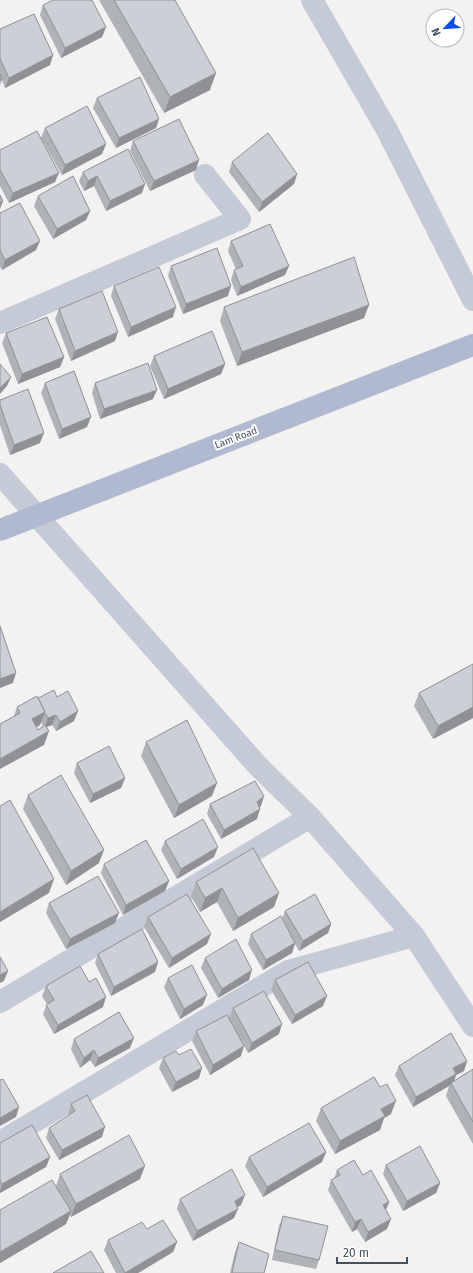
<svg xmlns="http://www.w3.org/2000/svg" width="473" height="1273" viewBox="0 0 473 1273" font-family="'Fira Sans',sans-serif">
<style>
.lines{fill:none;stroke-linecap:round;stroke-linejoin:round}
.minor{stroke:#c4cad6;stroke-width:22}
.major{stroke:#afbad1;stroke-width:22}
.wall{fill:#afb2b7;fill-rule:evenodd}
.shaded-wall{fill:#8f9195}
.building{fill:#cccfd5;stroke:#8f9195}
.labels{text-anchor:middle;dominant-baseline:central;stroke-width:4;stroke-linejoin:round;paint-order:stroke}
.street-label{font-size:10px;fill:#47505f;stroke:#fff}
</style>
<rect width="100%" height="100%" fill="#f3f1f1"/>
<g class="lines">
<g class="minor">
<polyline points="312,0 387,130 473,300"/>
<polyline points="0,323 240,219 205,175"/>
<polyline points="0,474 257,765 310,817 414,936 473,1026"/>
<polyline points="0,1002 310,817"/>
<polyline points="0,1142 288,971 414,936"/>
</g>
<polyline class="major" points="0,530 473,345"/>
</g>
<g class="wall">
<polygon points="99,0 175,0 210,90 164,113"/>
<polygon points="43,5 106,27 102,37 61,58 40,15"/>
<polygon points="0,29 53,55 50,65 5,88 2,80 0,85"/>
<polygon points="97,98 159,119 156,128 116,148 93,108"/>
<polygon points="45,128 106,144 102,154 62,175 41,138"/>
<polygon points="133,141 196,170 150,191 130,151"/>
<polygon points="128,149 142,193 106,211 94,186 84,191 79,181 83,172"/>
<polygon points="0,150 55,182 9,203 0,186"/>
<polygon points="232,162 297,174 294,184 259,212 229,172"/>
<polygon points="38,196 90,211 86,220 53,239 34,206"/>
<polygon points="0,213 36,250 2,270 0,267"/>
<polygon points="231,241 285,275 237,296 231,280 234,270 236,269 228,251"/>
<polygon points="171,266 228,296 183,314 168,276"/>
<polygon points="114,286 173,317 128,337 111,296"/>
<polygon points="224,307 364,318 237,366 220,321"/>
<polygon points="59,309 115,341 71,361 55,319"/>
<polygon points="6,333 64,357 60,367 18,384 2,343"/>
<polygon points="154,356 225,364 221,374 164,399 150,366"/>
<polygon points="45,383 87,427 59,439 41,393"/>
<polygon points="95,383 153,399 100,419 92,393"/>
<polygon points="0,400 40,443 10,455 0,425"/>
<polygon points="473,664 473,718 433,739 414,706 419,693"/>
<path d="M57,697L74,721L56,731L52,725L46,727L44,745L14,716L17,707L38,699ZM41,722L43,726L38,730L36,727L40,725Z"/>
<polygon points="146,742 212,796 174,818 141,756"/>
<polygon points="77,763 125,778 121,788 90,803 74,773"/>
<polygon points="28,795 99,863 66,885 23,809"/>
<polygon points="210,804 261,806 259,807 257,819 221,839 207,814"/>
<polygon points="165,841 214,857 177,879 161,850"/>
<polygon points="253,848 274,907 233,931 217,902 200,912 191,896 196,882"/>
<polygon points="104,864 169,881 165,891 123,915 101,873"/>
<polygon points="49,903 115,923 66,949 46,913"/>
<polygon points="285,911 331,924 328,933 299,951 295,944 292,953 263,970 248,944 251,934 282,919"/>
<polygon points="148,917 207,944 169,968 144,927"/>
<polygon points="98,954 155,972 111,996 95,963"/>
<polygon points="205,958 249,980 218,998 201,968"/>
<polygon points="168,978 203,1005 180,1019 164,987"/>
<polygon points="275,980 323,1006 292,1024 271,990"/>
<polygon points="46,986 103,1007 54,1034 43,1014 47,1004 42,996"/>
<polygon points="233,1008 279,1034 248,1053 229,1018"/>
<polygon points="196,1031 241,1056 210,1075 192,1041"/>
<polygon points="74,1039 130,1048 95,1067 90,1060 80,1068 71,1049"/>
<polygon points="179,1055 199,1078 172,1092 159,1068 163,1058"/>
<polygon points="467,1061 464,1071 456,1075 454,1081 473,1069 473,1144 446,1096 449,1086 413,1107 395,1075 399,1066"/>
<polygon points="71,1104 102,1137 59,1160 46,1138 49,1128 69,1115 68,1114"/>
<polygon points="321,1108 391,1114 384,1118 380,1130 335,1154 316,1121"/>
<polygon points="0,1143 50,1157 46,1167 0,1193"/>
<polygon points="326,1152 322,1162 263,1197 245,1166 249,1157"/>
<polygon points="386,1165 440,1183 436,1193 403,1211 383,1174"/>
<polygon points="337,1170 363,1175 389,1202 386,1210 387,1229 365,1242 357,1229 352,1232 328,1190 331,1180 334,1179"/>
<polygon points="60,1174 140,1179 71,1217 70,1215 66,1224 0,1263 0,1210 56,1186"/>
<polygon points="180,1199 241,1205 237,1207 234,1218 193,1241 177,1209"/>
<polygon points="283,1216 319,1260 316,1269 272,1260 279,1226"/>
<polygon points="147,1229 177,1242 173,1252 138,1273 116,1273 104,1250 108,1240"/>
<polygon points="239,1242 264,1273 230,1273 235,1252"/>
</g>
<g class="shaded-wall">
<polygon points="106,27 102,37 61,58 65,48"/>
<polygon points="53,55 50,65 5,88 9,78"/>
<polygon points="216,73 210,90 164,113 170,97"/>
<polygon points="159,119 156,128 116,148 119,138"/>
<polygon points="106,144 102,154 62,175 65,165"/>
<polygon points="199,160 196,170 150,191 154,181"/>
<polygon points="59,173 55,182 9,203 13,193"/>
<polygon points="297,174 294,184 259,212 262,202"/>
<polygon points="97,176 94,186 84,191 88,181"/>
<polygon points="145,184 142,193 106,211 110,201"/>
<polygon points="3,201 0,209 0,202"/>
<polygon points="90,211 86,220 53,239 57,229"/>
<polygon points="40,241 36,250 2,270 5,260"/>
<polygon points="289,266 285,275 237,296 241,287"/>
<polygon points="231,286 228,296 183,314 186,304"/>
<polygon points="369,305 364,318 237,366 242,352"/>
<polygon points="176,307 173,317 128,337 131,327"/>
<polygon points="118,332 115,341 71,361 75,351"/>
<polygon points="64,357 60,367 18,384 22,374"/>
<polygon points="225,364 221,374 164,399 168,389"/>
<polygon points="11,377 7,386 0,394 0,388"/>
<polygon points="157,390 153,399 100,419 104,409"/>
<polygon points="91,417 87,427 59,439 62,429"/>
<polygon points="44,433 40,443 10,455 14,445"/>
<polygon points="16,673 13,683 0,688 0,679"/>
<polygon points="473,707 473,718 433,739 438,726"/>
<polygon points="78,711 74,721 56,731 60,722"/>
<polygon points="45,712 40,725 27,733 32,719"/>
<polygon points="56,715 52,725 44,728 48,718"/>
<polygon points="49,731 44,745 0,769 0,759"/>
<polygon points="125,778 121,788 90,803 93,794"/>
<polygon points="217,783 212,796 174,818 179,805"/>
<polygon points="264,796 261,806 253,811 257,802"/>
<polygon points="260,809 257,819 221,839 224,830"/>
<polygon points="218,847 214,857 177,879 181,869"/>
<polygon points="104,850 99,863 66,885 71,871"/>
<polygon points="54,879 49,893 0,922 0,912"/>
<polygon points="169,881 165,891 123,915 126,905"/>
<polygon points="222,888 217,902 200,912 205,898"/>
<polygon points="279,893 274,907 233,931 238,918"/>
<polygon points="119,913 115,923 66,949 70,939"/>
<polygon points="331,924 328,933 299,951 303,941"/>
<polygon points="211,934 207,944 169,968 172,958"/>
<polygon points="295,943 292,953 263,970 266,960"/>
<polygon points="158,962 155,972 111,996 114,987"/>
<polygon points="252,970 249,980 218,998 222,989"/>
<polygon points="8,971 4,981 0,983 0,975"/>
<polygon points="207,995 203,1005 180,1019 184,1009"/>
<polygon points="327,996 323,1006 292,1024 295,1015"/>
<polygon points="106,997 103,1007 54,1034 58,1025"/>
<polygon points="282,1024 279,1034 248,1053 252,1043"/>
<polygon points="134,1038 130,1048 95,1067 98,1058"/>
<polygon points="244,1046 241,1056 210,1075 213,1065"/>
<polygon points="94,1050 90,1060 80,1068 84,1058"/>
<polygon points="467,1061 464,1071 456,1075 453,1084 451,1083 449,1086 413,1107 416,1097 453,1068"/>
<polygon points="202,1068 199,1078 172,1092 176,1082"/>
<polygon points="396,1101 391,1114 384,1118 380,1130 335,1154 340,1141 381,1109"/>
<polygon points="19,1107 16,1117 0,1126 0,1118"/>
<polygon points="105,1127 102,1137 59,1160 62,1150"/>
<polygon points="326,1152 322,1162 263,1197 267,1187"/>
<polygon points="50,1157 46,1167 0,1193 0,1191 2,1184"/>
<polygon points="145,1166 140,1179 71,1217 76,1204"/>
<polygon points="440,1183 436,1193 403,1211 407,1201"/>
<polygon points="245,1195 241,1205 231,1210 235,1201"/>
<polygon points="389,1202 385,1212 383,1205"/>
<polygon points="238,1209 234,1218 193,1241 197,1231"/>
<polygon points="71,1211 66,1224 0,1263 0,1252"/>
<polygon points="361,1219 357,1229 352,1232 355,1222"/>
<polygon points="391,1219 387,1229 365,1242 368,1232"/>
<polygon points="177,1242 173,1252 138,1273 125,1273"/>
</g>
<g class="building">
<polygon points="53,0 92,0 106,27 65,48 43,5"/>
<polygon points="114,0 175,0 216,73 170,97"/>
<polygon points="34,14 53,55 9,78 0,59 0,29"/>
<polygon points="0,74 2,79 0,80"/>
<polygon points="140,77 159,119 119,138 97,98"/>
<polygon points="87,106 106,144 65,165 45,128"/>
<polygon points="179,119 199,160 154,181 133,141"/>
<polygon points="37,131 59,173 13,193 0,170 0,150"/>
<polygon points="268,133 297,174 262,202 232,162"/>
<polygon points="128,149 145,184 110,201 97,176 88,181 83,172"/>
<polygon points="73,176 90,211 57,229 38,196"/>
<polygon points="0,195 3,201 0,202"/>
<polygon points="20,203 40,241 5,260 0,250 0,213"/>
<polygon points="270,224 289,266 241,287 234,270 243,266 231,241"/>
<polygon points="217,248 231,286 186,304 171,266"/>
<polygon points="354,257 369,305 242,352 224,307"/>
<polygon points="159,267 176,307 131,327 114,286"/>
<polygon points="102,291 118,332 75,351 59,309"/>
<polygon points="47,317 64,357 22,374 6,333"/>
<polygon points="212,331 225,364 168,389 154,356"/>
<polygon points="148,363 157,390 104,409 95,383"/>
<polygon points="0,364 11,377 0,388"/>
<polygon points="74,371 91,417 62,429 45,383"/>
<polygon points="28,389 44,433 14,445 0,405 0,400"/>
<polygon points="0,626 16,673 0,679"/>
<polygon points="473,664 473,707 438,726 419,693"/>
<polygon points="54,690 57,697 68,691 78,711 60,722 56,715 48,718 44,712 45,712 38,698"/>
<polygon points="37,696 45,712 32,719 38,730 45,725 49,731 0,759 0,724 20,713 17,707"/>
<polygon points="187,720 217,783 179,805 146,742"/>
<polygon points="109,746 125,778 93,794 77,763"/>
<polygon points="61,775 104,850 71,871 28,795"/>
<polygon points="255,781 264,796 257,802 260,809 224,830 210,804"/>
<polygon points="10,800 54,879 0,912 0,806"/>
<polygon points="203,819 218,847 181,869 165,841"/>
<polygon points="146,840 169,881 126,905 104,864"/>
<polygon points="253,848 279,893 238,918 222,888 205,898 196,882"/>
<polygon points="98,876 119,913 70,939 49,903"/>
<polygon points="187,894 211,934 172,958 148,917"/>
<polygon points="315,894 331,924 303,941 285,911"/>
<polygon points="281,916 295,943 266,960 251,934"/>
<polygon points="142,929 158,962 114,987 98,954"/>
<polygon points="236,939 252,970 222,989 205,958"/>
<polygon points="0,957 8,971 0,975"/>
<polygon points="308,962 327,996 295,1015 275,980"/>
<polygon points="192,965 207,995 184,1009 168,978"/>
<polygon points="80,966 89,982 96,978 106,997 58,1025 46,1005 54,1000 46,986"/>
<polygon points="264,991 282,1024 252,1043 233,1008"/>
<polygon points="119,1012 134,1038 98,1058 94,1050 84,1058 74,1039"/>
<polygon points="227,1015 244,1046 213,1065 196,1031"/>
<polygon points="451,1033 467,1061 453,1068 456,1074 416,1097 399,1066"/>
<polygon points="191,1049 202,1068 176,1082 163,1058 176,1051 179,1055"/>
<polygon points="473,1069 473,1122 451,1083"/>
<polygon points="374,1077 380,1087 387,1084 396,1101 381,1109 385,1116 340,1141 321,1108"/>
<polygon points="3,1079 19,1107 0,1118 0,1080"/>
<polygon points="87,1095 105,1127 62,1150 49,1128 75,1111 71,1104"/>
<polygon points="309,1123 326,1152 267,1187 249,1157"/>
<polygon points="32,1125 50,1157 2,1184 0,1181 0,1143"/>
<polygon points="129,1135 145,1166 76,1204 60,1174"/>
<polygon points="420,1146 440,1183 407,1201 386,1165"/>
<polygon points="354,1160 363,1175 371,1170 389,1202 383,1205 391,1219 368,1232 361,1219 355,1222 331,1180 340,1175 337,1170"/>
<polygon points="232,1169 245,1195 235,1201 238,1209 197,1231 180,1199"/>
<polygon points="52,1180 71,1211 0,1252 0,1210"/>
<polygon points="283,1216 328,1226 319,1260 275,1250"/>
<polygon points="163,1220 177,1242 125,1273 108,1240 142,1222 147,1229"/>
<polygon points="239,1242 269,1254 264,1273 232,1273"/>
<polygon points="91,1251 104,1273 53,1273"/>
</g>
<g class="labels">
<g class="street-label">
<text transform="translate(236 438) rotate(-21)">Lam Road</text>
</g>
</g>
<g transform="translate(445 28) rotate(245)"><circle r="19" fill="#ffffff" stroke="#b5b9bf"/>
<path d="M0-3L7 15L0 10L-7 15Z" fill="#0e4cef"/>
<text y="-6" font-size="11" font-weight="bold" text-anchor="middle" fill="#47505f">N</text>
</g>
<path d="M337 1257v6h70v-6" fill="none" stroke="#47505f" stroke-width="2"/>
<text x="343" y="1257" font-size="12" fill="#47505f" stroke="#ffffff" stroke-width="3" paint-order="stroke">20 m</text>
</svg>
